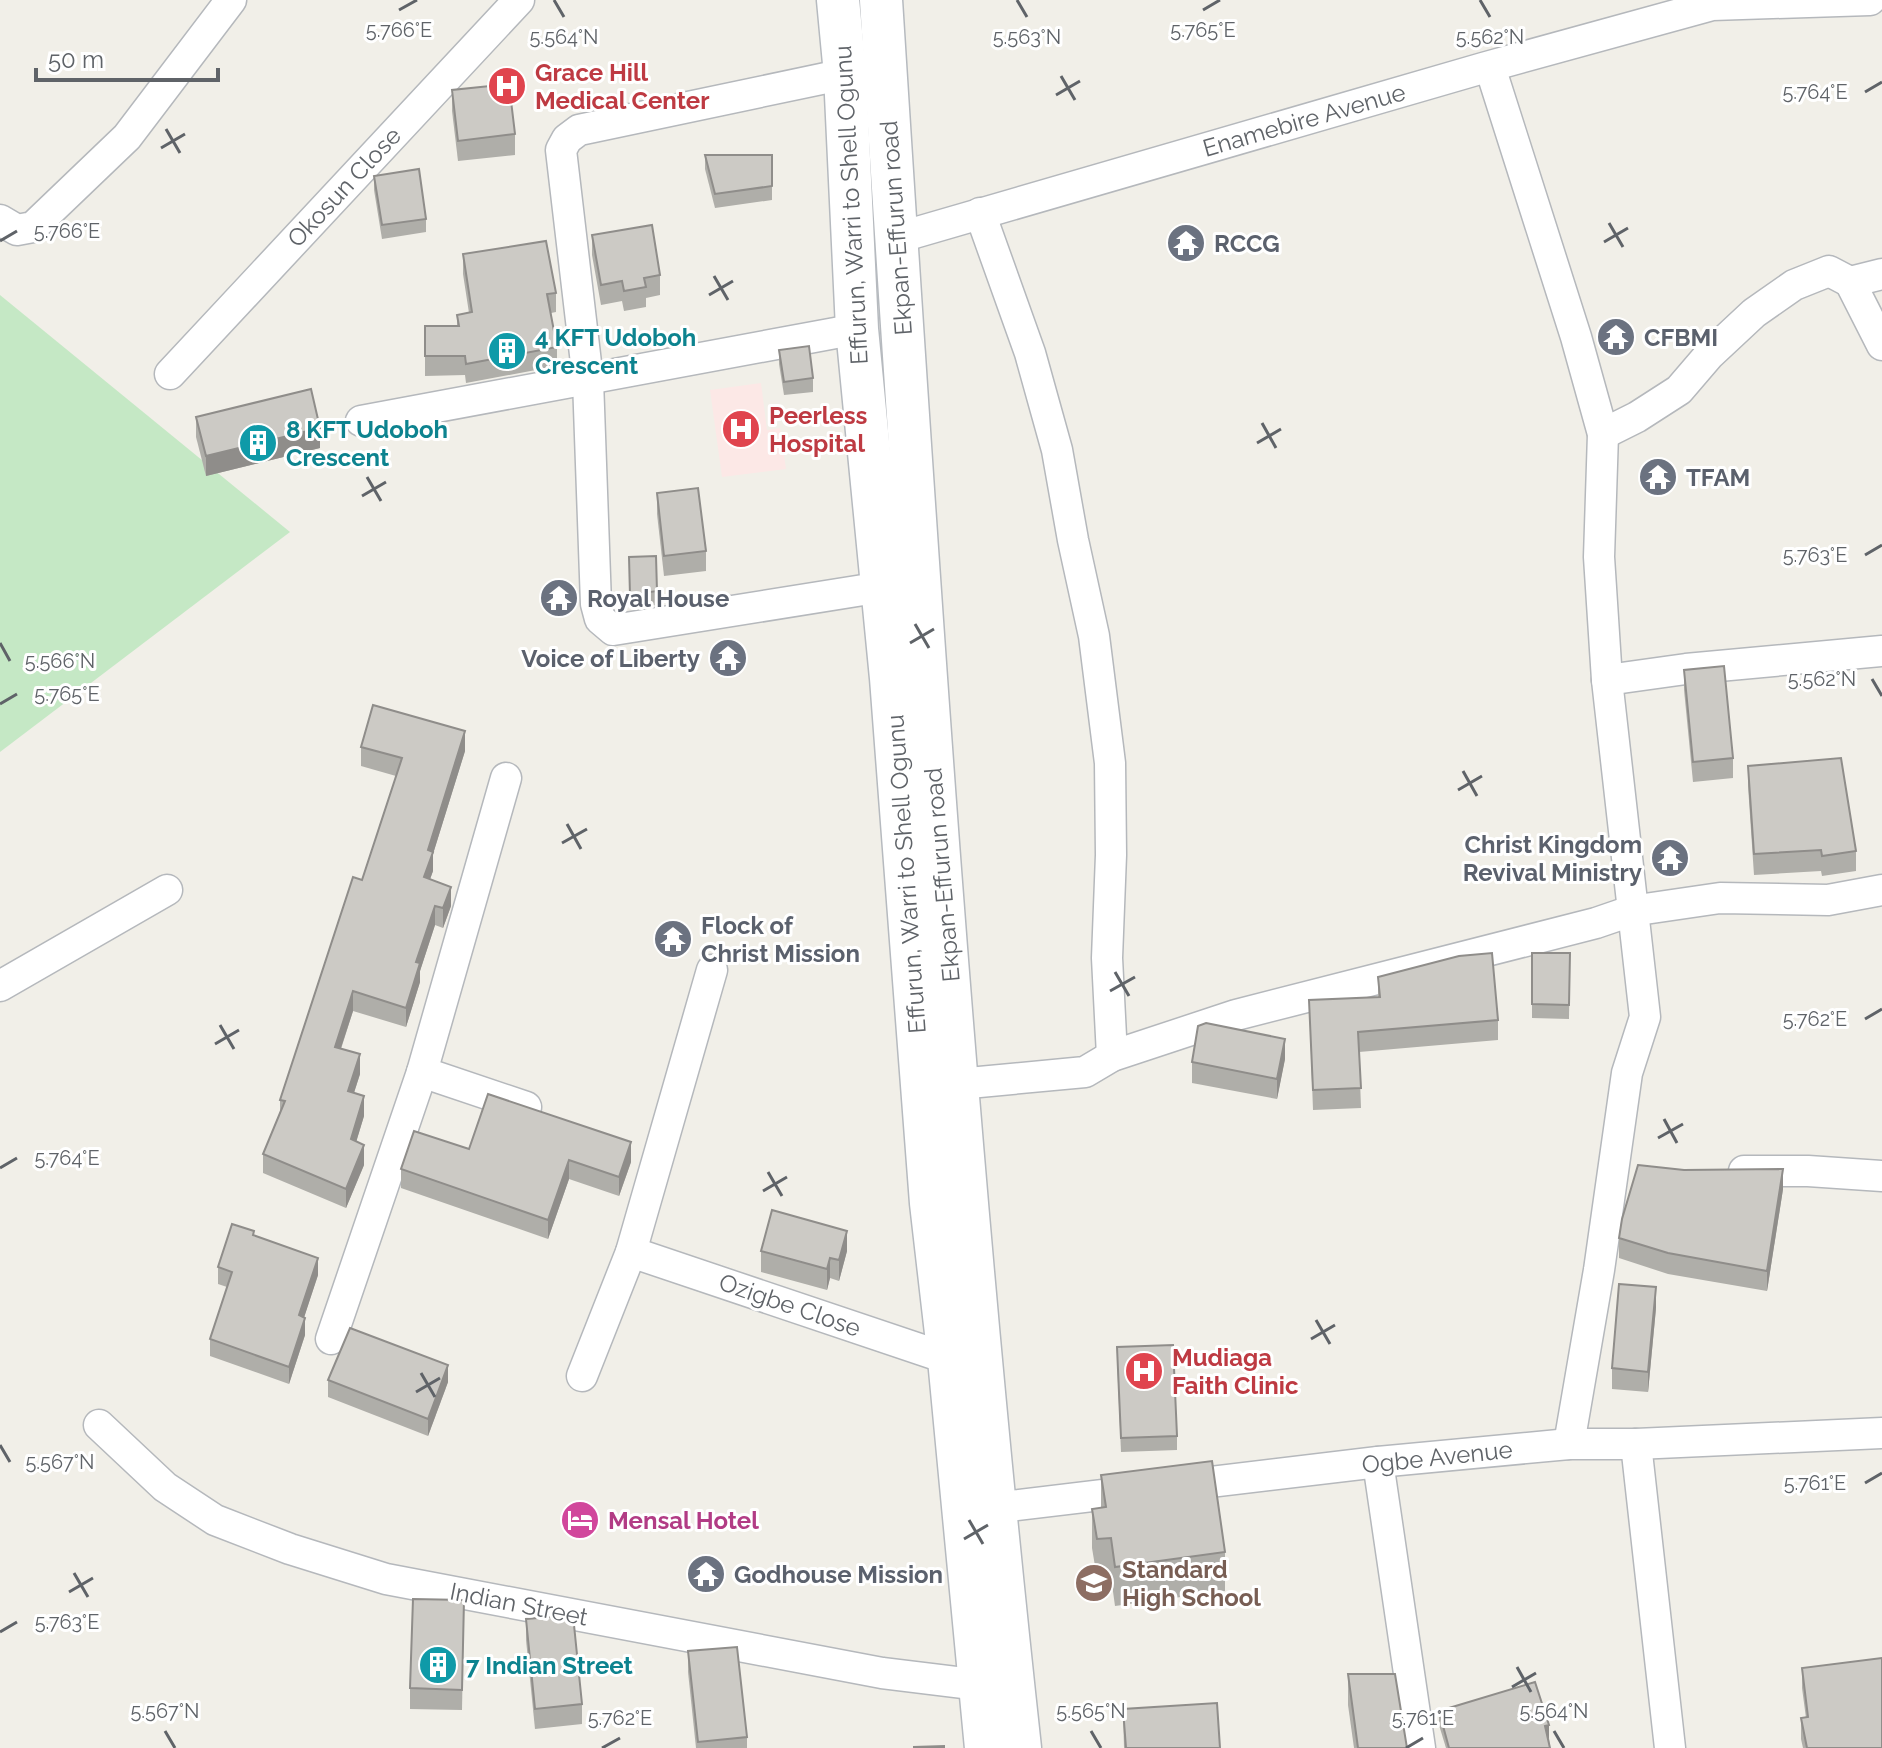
<svg xmlns="http://www.w3.org/2000/svg" width="1882" height="1748" viewBox="0 0 1882 1748" font-family="Raleway,sans-serif">
<style>
.medical{fill:#fce8e6}
.green{fill:#c5e8c5}
.lines{fill:none;stroke-linecap:round;stroke-linejoin:round}
.minor-casing{stroke:#b5b8bc;stroke-width:33}
.secondary-casing{stroke:#b6babf;stroke-width:45}
.minor{stroke:#fff;stroke-width:30}
.secondary{stroke:#fff;stroke-width:42}
.wall{fill:#afaea9}
.shaded-wall{fill:#8f8d8a}
.building{fill:#cccac5;stroke:#8f8d8a;stroke-width:2}
.ticks{fill:none;stroke:#5f6368;stroke-width:3}
.labels{text-anchor:middle;dominant-baseline:central;stroke-width:6;stroke-linejoin:round;paint-order:stroke}
.health-label{font-size:24px;font-weight:bold;fill:#be3a42;stroke:#fff;text-anchor:start}
.street-label{font-size:24px;fill:#5f6368;stroke:#fff}
.worship-label{font-size:24px;font-weight:bold;fill:#5b616d;stroke:#fff;text-anchor:start}
.culture-label{font-size:24px;font-weight:bold;fill:#0d838f;stroke:#fff;text-anchor:start}
.hotel-label{font-size:24px;font-weight:bold;fill:#b23c85;stroke:#fff;text-anchor:start}
.education-label{font-size:24px;font-weight:bold;fill:#785e54;stroke:#fff;text-anchor:start}
.ticks-label{font-size:20px;text-anchor:middle;fill:#5f6368;stroke:#fff;stroke-width:6;stroke-linejoin:round;paint-order:stroke}
</style>
<rect width="100%" height="100%" fill="#f1efe8"/>
<polygon class="medical" points="761,383 767,430 780,428 786,469 722,477 710,390"/>
<polygon class="green" points="0,295 290,532 0,752"/>
<g class="lines">
<defs>
<g id="minor">
<polyline points="1490,67 1576,337 1603,434 1599,557 1607,680 1645,1017 1627,1073 1599,1270 1569,1444"/>
<polyline points="845,74 579,130 567,139 561,150 588,380 596,604 600,619 613,630 882,587"/>
<polyline points="980,213 1030,353 1057,450 1073,540 1094,636 1110,763 1111,855 1107,958 1112,1056"/>
<polyline points="0,220 17,230 33,227 127,137 231,0"/>
<polyline points="897,238 1483,68 1712,5 1870,0"/>
<polyline points="1850,282 1882,345"/>
<polyline points="170,374 519,0"/>
<polyline points="361,421 857,329"/>
<polyline points="1603,434 1637,417 1679,390 1709,355 1754,313 1794,285 1829,271 1850,282 1882,274"/>
<polyline points="1607,680 1686,669 1882,651"/>
<polyline points="0,986 167,890"/>
<polyline points="422,1072 526,1107"/>
<polyline points="958,1084 1085,1072 1112,1056 1236,1015 1596,923 1631,911 1720,898 1828,900 1882,890"/>
<polyline points="1744,1171 1808,1171 1882,1176"/>
<polyline points="631,1252 949,1359"/>
<polyline points="331,1339 422,1072 506,778"/>
<polyline points="582,1376 631,1252 712,970"/>
<polyline points="99,1425 165,1487 215,1520 290,1549 386,1579 882,1673 980,1685"/>
<polyline points="1636,1444 1670,1748"/>
<polyline points="1378,1462 1420,1748"/>
<polyline points="993,1508 1378,1462 1569,1444 1636,1444 1882,1433"/>
</g>
<g id="secondary">
<polyline points="838,0 845,74 857,329 891,678 931,1203 949,1359 986,1748"/>
<path d="M881,0C918,583 956,1167 1020,1748"/>
</g>
</defs>
<use href="#minor" class="minor-casing"/>
<use href="#secondary" class="secondary-casing"/>
<use href="#minor" class="minor"/>
<use href="#secondary" class="secondary"/>
</g>
<g class="wall">
<polygon points="452,90 515,134 515,155 458,161 452,111"/>
<polygon points="705,155 772,155 772,200 715,208 705,169"/>
<polygon points="374,176 426,219 426,232 382,239 374,190"/>
<polygon points="592,235 660,275 660,295 646,298 646,307 624,311 622,301 601,305 592,255"/>
<polygon points="463,254 556,293 556,312 551,313 557,347 557,366 466,383 465,375 425,376 425,345 457,326 457,315 469,313 463,274"/>
<polygon points="779,350 813,378 813,392 784,395 779,364"/>
<polygon points="196,417 320,448 206,476 196,437"/>
<polygon points="657,493 706,551 706,571 664,576 657,514"/>
<polygon points="629,557 657,591 657,605 630,609"/>
<polygon points="1684,670 1733,758 1733,778 1693,782 1684,690"/>
<polygon points="361,747 465,751 433,854 433,871 430,879 451,906 443,928 435,925 420,971 420,982 406,1027 353,1011 341,1049 360,1074 354,1093 364,1116 356,1142 364,1165 346,1208 263,1173 263,1154 280,1112 280,1100 362,880 396,776 361,766"/>
<polygon points="1748,766 1856,851 1856,871 1822,876 1821,871 1754,875 1748,786"/>
<polygon points="1532,953 1570,953 1569,1019 1532,1018"/>
<polygon points="1378,977 1498,1020 1498,1040 1359,1052 1361,1108 1313,1110 1309,1000 1378,997"/>
<polygon points="1285,1059 1277,1099 1192,1083 1192,1062"/>
<polygon points="469,1149 631,1162 619,1196 569,1179 548,1239 401,1188 401,1169"/>
<polygon points="1783,1189 1767,1291 1668,1274 1619,1258 1619,1238"/>
<polygon points="254,1236 318,1275 304,1317 305,1335 289,1384 210,1356 210,1339 227,1287 218,1284 218,1267"/>
<polygon points="761,1251 847,1251 839,1281 830,1278 827,1290 761,1272"/>
<polygon points="1656,1308 1648,1392 1612,1389 1612,1368"/>
<polygon points="1117,1360 1177,1436 1177,1450 1121,1452"/>
<polygon points="328,1380 448,1382 428,1436 328,1397"/>
<polygon points="1101,1475 1225,1552 1225,1591 1115,1606 1111,1577 1097,1578 1092,1548 1092,1509 1101,1508"/>
<polygon points="464,1600 462,1710 410,1709 410,1688"/>
<polygon points="526,1619 582,1704 582,1724 535,1729 526,1640"/>
<polygon points="688,1651 747,1737 747,1748 696,1748 688,1672"/>
<polygon points="1802,1668 1882,1748 1803,1748 1801,1739 1801,1718 1806,1718 1802,1688"/>
<polygon points="1348,1674 1407,1748 1354,1748 1348,1705"/>
<polygon points="1123,1709 1220,1748 1124,1748"/>
<polygon points="1439,1711 1549,1738 1550,1748 1446,1748 1439,1725"/>
</g>
<g class="shaded-wall">
<polygon points="320,428 320,448 206,476 206,456"/>
<polygon points="465,731 465,751 433,854 433,871 424,896 424,877 428,850"/>
<polygon points="451,887 451,906 443,928 443,908"/>
<polygon points="435,906 435,925 420,971 420,982 406,1027 406,1008 416,962"/>
<polygon points="353,991 353,1011 335,1066 335,1047"/>
<polygon points="1285,1039 1285,1059 1277,1099 1277,1079"/>
<polygon points="360,1054 360,1074 348,1111 348,1091"/>
<polygon points="364,1096 364,1116 351,1159 351,1139"/>
<polygon points="631,1142 631,1162 619,1196 619,1177"/>
<polygon points="364,1145 364,1165 346,1208 346,1189"/>
<polygon points="569,1160 569,1179 548,1239 548,1220"/>
<polygon points="1783,1169 1783,1189 1767,1291 1767,1271"/>
<polygon points="847,1231 847,1251 839,1281 839,1260"/>
<polygon points="318,1258 318,1275 299,1333 299,1315"/>
<polygon points="830,1258 830,1278 827,1290 827,1269"/>
<polygon points="1656,1287 1656,1308 1648,1392 1648,1372"/>
<polygon points="305,1318 305,1335 289,1384 289,1367"/>
<polygon points="448,1365 448,1382 428,1436 428,1419"/>
<polygon points="1549,1725 1549,1738 1545,1739 1545,1726"/>
</g>
<g class="building">
<polygon points="509,84 515,134 458,141 452,90"/>
<polygon points="705,155 772,155 772,186 715,194"/>
<polygon points="419,169 426,219 382,225 374,176"/>
<polygon points="652,225 660,275 644,278 646,287 624,291 622,281 601,285 592,235"/>
<polygon points="546,241 556,293 547,294 557,347 466,364 465,356 425,356 425,326 459,326 457,315 472,312 463,254"/>
<polygon points="809,346 813,378 784,382 779,350"/>
<polygon points="311,389 320,428 206,456 196,417"/>
<polygon points="698,488 706,551 664,556 657,493"/>
<polygon points="656,556 657,591 630,595 629,557"/>
<polygon points="1724,666 1733,758 1693,762 1684,670"/>
<polygon points="373,705 465,731 428,850 433,852 424,877 451,887 443,908 435,906 416,962 420,963 406,1008 353,991 335,1047 360,1054 348,1091 364,1096 351,1139 364,1145 346,1189 263,1154 285,1101 280,1100 353,877 362,880 402,758 361,747"/>
<polygon points="1841,758 1856,851 1822,856 1821,850 1754,854 1748,766"/>
<polygon points="1492,953 1498,1020 1358,1032 1361,1088 1313,1090 1309,1000 1380,997 1378,977 1459,956"/>
<polygon points="1532,953 1570,953 1569,1005 1532,1004"/>
<polygon points="1206,1023 1285,1039 1277,1079 1192,1062 1198,1026"/>
<polygon points="488,1094 631,1142 619,1177 569,1160 548,1220 401,1169 414,1131 469,1149"/>
<polygon points="1638,1165 1684,1170 1783,1169 1767,1271 1668,1253 1619,1238 1622,1219"/>
<polygon points="772,1210 847,1231 839,1260 830,1258 827,1269 761,1251"/>
<polygon points="232,1224 254,1231 253,1235 318,1258 299,1315 305,1318 289,1367 210,1339 232,1272 218,1267"/>
<polygon points="1619,1284 1656,1287 1648,1372 1612,1368"/>
<polygon points="350,1328 448,1365 428,1419 328,1380"/>
<polygon points="1173,1345 1177,1436 1121,1438 1117,1347"/>
<polygon points="1212,1461 1225,1552 1115,1567 1111,1538 1097,1539 1092,1509 1106,1507 1101,1475"/>
<polygon points="413,1599 464,1600 462,1690 410,1688"/>
<polygon points="573,1615 582,1704 535,1709 526,1619"/>
<polygon points="737,1647 747,1737 698,1742 688,1651"/>
<polygon points="1882,1658 1882,1748 1807,1748 1801,1718 1808,1717 1802,1668"/>
<polygon points="1348,1674 1395,1674 1407,1748 1358,1748"/>
<polygon points="1535,1682 1549,1725 1545,1726 1550,1748 1449,1748 1439,1711"/>
<polygon points="1217,1703 1220,1748 1126,1748 1123,1709"/>
<polygon points="944,1746 944,1748 914,1748 914,1747"/>
</g>
<path class="ticks" d="M554,0L564,17M1017,0L1027,17M1480,0L1490,17M399,10L417,0M1203,10L1220,0M1061,76L1075,100M1865,92L1882,82M1056,95L1080,81M166,129L180,153M161,148L185,134M1609,223L1623,247M0,241L17,231M1604,242L1628,228M714,276L728,300M709,295L733,281M1262,423L1276,448M1257,443L1281,429M367,477L381,501M362,496L386,482M1865,555L1882,545M915,624L929,648M0,643L10,661M910,643L934,629M1872,679L1882,696M0,704L17,694M1463,771L1477,796M1458,790L1482,776M567,824L581,849M562,843L587,829M1115,972L1129,996M1110,991L1135,977M1865,1019L1882,1009M220,1025L234,1049M215,1044L239,1030M1664,1119L1677,1143M1658,1138L1683,1124M0,1168L17,1158M768,1172L782,1196M763,1191L787,1177M1316,1320L1330,1344M1311,1339L1335,1325M421,1373L435,1397M416,1392L440,1378M0,1445L10,1462M1865,1483L1882,1473M969,1520L983,1544M964,1539L988,1525M74,1573L88,1597M69,1592L93,1578M0,1632L17,1622M1517,1667L1531,1692M1512,1687L1536,1673M165,1731L175,1748M1091,1731L1101,1748M1554,1731L1564,1748M602,1748L620,1738M1406,1748L1423,1738"/>
<defs>
<symbol id="hospital-disc" viewBox="-11 -11 22 22"><circle r="9.5" fill="#e0444e" stroke="#fff"/><path d="M-5-5h3v3.5h4V-5h3V5h-3V1.5h-4V5h-3Z" fill="#fff"/></symbol>
<symbol id="temple-disc" viewBox="-11 -11 22 22"><circle r="9.5" fill="#6b7280" stroke="#fff"/><path d="M0-6L5-2H3V0L6.5 2.5H4V6H1.5V3h-3V6H-4V2.5H-6.5L-3 0V-2H-5Z" fill="#fff"/></symbol>
<symbol id="building-disc" viewBox="-11 -11 22 22"><circle r="9.5" fill="#0f9aa8" stroke="#fff"/><path d="M-4-6H4V6H1V3H-1V6H-4ZM-2.5-4.3h1.7v1.8h-1.7ZM.8-4.3h1.7v1.8H.8ZM-2.5-1h1.7V.8h-1.7ZM.8-1h1.7V.8H.8Z" fill="#fff"/></symbol>
<symbol id="hotel-disc" viewBox="-11 -11 22 22"><circle r="9.5" fill="#d1479c" stroke="#fff"/><path d="M-6-4.5h1.5V1H6V5H4.5V3h-9V5H-6ZM-4 0a1.8 1.8 0 1 1 3.6 0ZM.5 0V-2.5h3Q6-2.5 6 0Z" fill="#fff"/></symbol>
<symbol id="school-disc" viewBox="-11 -11 22 22"><circle r="9.5" fill="#8d6e63" stroke="#fff"/><path d="M0-5L7-2L0 1L-7-2ZM-4 1L0 2.5L4 1V4Q0 6-4 4Z" fill="#fff"/></symbol>
</defs>
<g fill-rule="evenodd">
<use href="#hospital-disc" x="485" y="64" width="44" height="44"/>
<use href="#temple-disc" x="1164" y="221" width="44" height="44"/>
<use href="#temple-disc" x="1594" y="315" width="44" height="44"/>
<use href="#building-disc" x="485" y="329" width="44" height="44"/>
<use href="#hospital-disc" x="719" y="407" width="44" height="44"/>
<use href="#building-disc" x="236" y="421" width="44" height="44"/>
<use href="#temple-disc" x="1636" y="455" width="44" height="44"/>
<use href="#temple-disc" x="537" y="576" width="44" height="44"/>
<use href="#temple-disc" x="706" y="636" width="44" height="44"/>
<use href="#temple-disc" x="1648" y="836" width="44" height="44"/>
<use href="#temple-disc" x="651" y="917" width="44" height="44"/>
<use href="#hospital-disc" x="1122" y="1349" width="44" height="44"/>
<use href="#hotel-disc" x="558" y="1498" width="44" height="44"/>
<use href="#temple-disc" x="684" y="1552" width="44" height="44"/>
<use href="#school-disc" x="1072" y="1561" width="44" height="44"/>
<use href="#building-disc" x="416" y="1643" width="44" height="44"/>
</g>
<g class="labels">
<g class="health-label">
<text x="535" y="72">Grace Hill<tspan x="535" dy="28">Medical Center</tspan></text>
<text x="769" y="415">Peerless<tspan x="769" dy="28">Hospital</tspan></text>
<text x="1172" y="1357">Mudiaga<tspan x="1172" dy="28">Faith Clinic</tspan></text>
</g>
<g class="street-label">
<text transform="translate(1304 120) rotate(-16)">Enamebire Avenue</text>
<text transform="translate(344 187) rotate(-47)">Okosun Close</text>
<text transform="translate(851 205) rotate(-93)">Effurun, Warri to Shell Ogunu</text>
<text transform="translate(896 228) rotate(-94)">Ekpan-Effurun road</text>
<text transform="translate(906 874) rotate(-94)">Effurun, Warri to Shell Ogunu</text>
<text transform="translate(942 875) rotate(-95)">Ekpan-Effurun road</text>
<text transform="translate(790 1305) rotate(19)">Ozigbe Close</text>
<text transform="translate(1437 1457) rotate(-6)">Ogbe Avenue</text>
<text transform="translate(519 1604) rotate(11)">Indian Street</text>
</g>
<g class="worship-label">
<text x="1214" y="243">RCCG</text>
<text x="1644" y="337">CFBMI</text>
<text x="1686" y="477">TFAM</text>
<text x="587" y="598">Royal House</text>
<text x="700" y="658" text-anchor="end">Voice of Liberty</text>
<text x="1642" y="844" text-anchor="end">Christ Kingdom<tspan x="1642" dy="28">Revival Ministry</tspan></text>
<text x="701" y="925">Flock of<tspan x="701" dy="28">Christ Mission</tspan></text>
<text x="734" y="1574">Godhouse Mission</text>
</g>
<g class="culture-label">
<text x="535" y="337">4 KFT Udoboh<tspan x="535" dy="28">Crescent</tspan></text>
<text x="286" y="429">8 KFT Udoboh<tspan x="286" dy="28">Crescent</tspan></text>
<text x="466" y="1665">7 Indian Street</text>
</g>
<g class="hotel-label">
<text x="608" y="1520">Mensal Hotel</text>
</g>
<g class="education-label">
<text x="1122" y="1569">Standard<tspan x="1122" dy="28">High School</tspan></text>
</g>
</g>
<g class="ticks-label">
<text x="399" y="37">5.766°E</text>
<text x="1203" y="37">5.765°E</text>
<text x="564" y="44">5.564°N</text>
<text x="1027" y="44">5.563°N</text>
<text x="1490" y="44">5.562°N</text>
<text x="1815" y="99">5.764°E</text>
<text x="67" y="238">5.766°E</text>
<text x="1815" y="562">5.763°E</text>
<text x="60" y="668">5.566°N</text>
<text x="1822" y="686">5.562°N</text>
<text x="67" y="701">5.765°E</text>
<text x="1815" y="1026">5.762°E</text>
<text x="67" y="1165">5.764°E</text>
<text x="60" y="1469">5.567°N</text>
<text x="1815" y="1490">5.761°E</text>
<text x="67" y="1629">5.763°E</text>
<text x="165" y="1718">5.567°N</text>
<text x="1091" y="1718">5.565°N</text>
<text x="1554" y="1718">5.564°N</text>
<text x="620" y="1725">5.762°E</text>
<text x="1423" y="1725">5.761°E</text>
</g>
<path d="M36 68v12h182v-12" fill="none" stroke="#5f6368" stroke-width="4"/>
<text x="48" y="68" font-size="24" fill="#5f6368" stroke="#ffffff" stroke-width="6" paint-order="stroke">50 m</text>
</svg>
